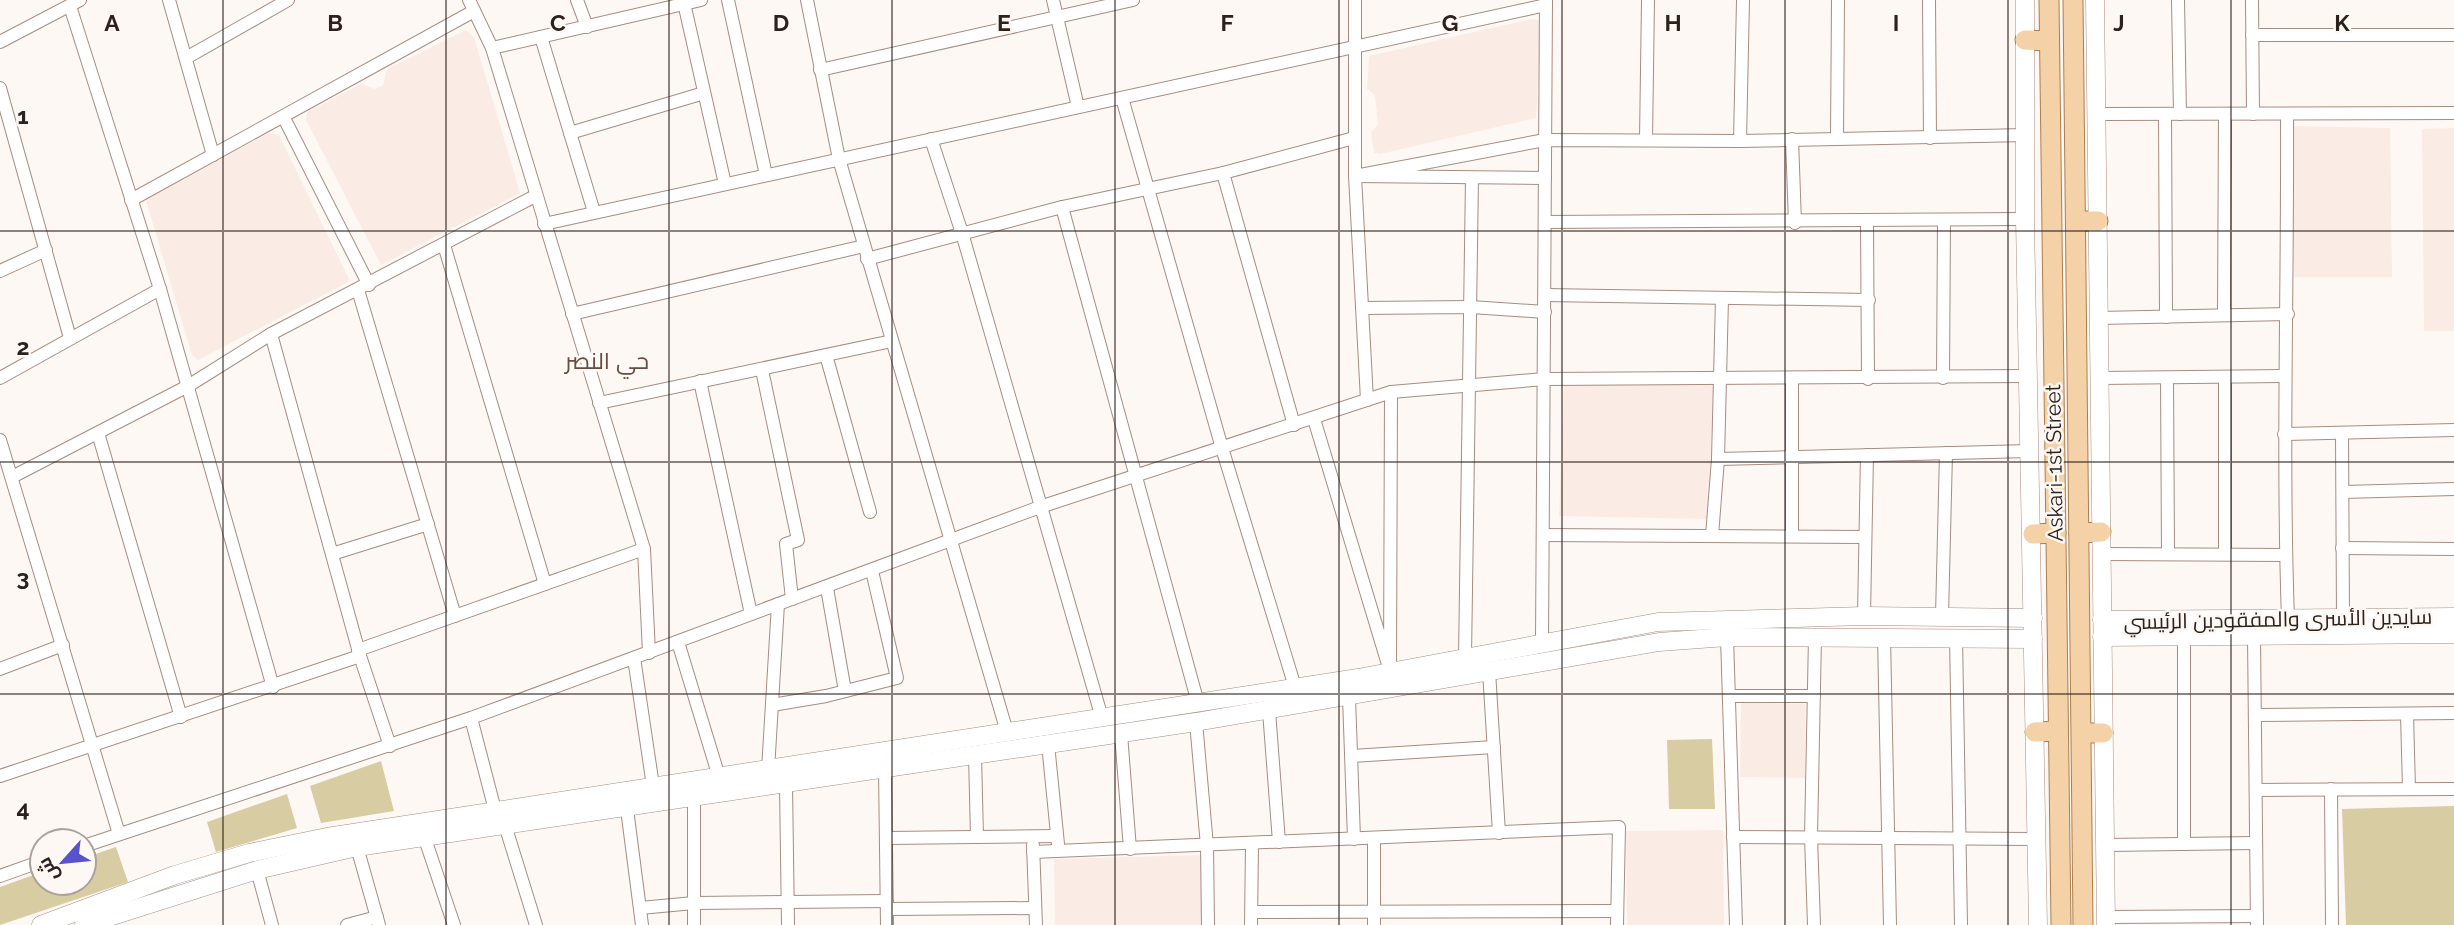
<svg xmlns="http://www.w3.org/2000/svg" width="2454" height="925" viewBox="0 0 2454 925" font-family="Raleway,Cairo,sans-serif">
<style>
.built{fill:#faebe5}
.green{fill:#d8cca3}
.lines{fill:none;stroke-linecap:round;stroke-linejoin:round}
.street-casing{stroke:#a68c81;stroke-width:14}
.secondary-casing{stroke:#a68c81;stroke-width:19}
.primary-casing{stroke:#aa7f50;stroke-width:21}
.street{stroke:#fff;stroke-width:12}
.secondary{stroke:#fff;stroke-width:18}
.primary{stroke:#f5d1a7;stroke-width:19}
.grid{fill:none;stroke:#2b211d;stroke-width:2;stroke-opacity:0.55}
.labels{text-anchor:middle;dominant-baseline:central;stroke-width:5;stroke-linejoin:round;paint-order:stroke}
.street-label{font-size:21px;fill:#2b211d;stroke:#fef8f5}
.neighbourhood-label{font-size:23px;fill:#644d43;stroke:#fef8f5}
.grid-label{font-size:23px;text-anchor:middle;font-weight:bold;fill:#2b211d;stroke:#fef8f5;stroke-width:5;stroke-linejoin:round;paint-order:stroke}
</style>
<rect width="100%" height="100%" fill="#fef8f5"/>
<g class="built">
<polygon points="1531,19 1539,20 1541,26 1536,118 1380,154 1374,153 1371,132 1378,125 1375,95 1367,89 1369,56"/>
<polygon points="466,30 474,37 520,193 381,265 306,120 307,112 361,84 375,89 383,85 387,69"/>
<polygon points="2291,126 2390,128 2392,277 2294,277"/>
<polygon points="2454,128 2454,331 2424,331 2422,129"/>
<polygon points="269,133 279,135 350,281 198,360 192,355 145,197"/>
<polygon points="1564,382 1713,385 1709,519 1559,516"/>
<polygon points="1741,703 1805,704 1805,778 1740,777"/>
<polygon points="1723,830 1724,925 1627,925 1626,831"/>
<polygon points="1201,855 1203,925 1055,925 1054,859"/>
</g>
<g class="green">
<polygon points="1712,739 1715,809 1669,809 1667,740"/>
<polygon points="381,761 394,811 321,823 310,786"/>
<polygon points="287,794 297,828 216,852 207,822"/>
<polygon points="2454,806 2454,925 2346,925 2342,809"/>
<polygon points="116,847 128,882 0,925 0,887 42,872 42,883 84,883 84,858"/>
</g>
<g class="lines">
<defs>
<g id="street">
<polyline points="169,0 213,155"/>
<polyline points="469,0 492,48 644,549 649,653"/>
<polyline points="577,0 587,27"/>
<polyline points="728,0 766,175"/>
<polyline points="807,0 839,159 1007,732"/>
<polyline points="1053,0 1078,107"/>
<polyline points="1355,0 1355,176 1367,400"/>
<polyline points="1929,0 1930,138"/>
<polyline points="2178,0 2180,114"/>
<polyline points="2252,0 2253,114"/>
<polyline points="684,3 725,184"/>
<polyline points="70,6 160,289 273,687"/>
<polyline points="2252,35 2454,35"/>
<polyline points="541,37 594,212"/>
<polyline points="0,42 80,0"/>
<polyline points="492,48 701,0"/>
<polyline points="186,58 288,0"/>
<polyline points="820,70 1133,0"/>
<polyline points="0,88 70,338"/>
<polyline points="1122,98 1222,448 1295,687"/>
<polyline points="2098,114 2454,113"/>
<polyline points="2165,114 2166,317"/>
<path d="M2287,114C2288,282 2282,450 2288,619"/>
<polyline points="284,118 369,285"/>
<polyline points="570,133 704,93"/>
<polyline points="1837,138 1838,0"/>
<polyline points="931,139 962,233 1102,718"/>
<polyline points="1792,139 1795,223"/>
<polyline points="1646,140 1648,0"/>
<polyline points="1740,141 1743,0"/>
<polyline points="1223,173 1294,425"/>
<polyline points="1545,178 1355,176 1545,140 1740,141 2026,135"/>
<polyline points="131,200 474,11"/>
<polyline points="1062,207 1198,703"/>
<polyline points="1545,222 2025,219"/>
<polyline points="1867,222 1868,379"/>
<polyline points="544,224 1546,5"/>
<polyline points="444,245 545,584"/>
<polyline points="867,259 1062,207 1223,173 1354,138"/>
<polyline points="0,271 46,250"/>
<polyline points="358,290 455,616"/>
<polyline points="1545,295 1869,300"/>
<polyline points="1362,308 1471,307 1545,312"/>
<polyline points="572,314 864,246"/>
<polyline points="2224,315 2225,114"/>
<polyline points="2099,318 2288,314"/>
<polyline points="271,334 360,656 390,746"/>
<polyline points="826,355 870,512"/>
<polyline points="762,370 798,540 786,544 792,599"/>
<polyline points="0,378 160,289"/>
<polyline points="1943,378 1944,221"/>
<polyline points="2099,378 2284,376"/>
<polyline points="2167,378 2168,553"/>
<polyline points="700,381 751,614"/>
<polyline points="599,403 892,341"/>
<polyline points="1314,419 1390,671 1391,392"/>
<polyline points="98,433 181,717"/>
<polyline points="2342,433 2343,618"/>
<polyline points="2284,434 2454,430"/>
<polyline points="0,440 119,834"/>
<polyline points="1718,459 2029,451"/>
<polyline points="12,477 188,386 271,334 535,196"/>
<polyline points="2343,492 2454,489"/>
<polyline points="1543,535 1865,537"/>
<polyline points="1712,536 1718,459 1722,298"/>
<polyline points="1792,536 1792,379"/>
<polyline points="2342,548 2454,549"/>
<polyline points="332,554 428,524"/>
<polyline points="2101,554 2285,555"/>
<polyline points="2225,554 2225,377"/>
<polyline points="827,588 845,691"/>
<polyline points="1864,616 1867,455"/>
<polyline points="1942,616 1946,453"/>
<polyline points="2254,636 2257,925"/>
<polyline points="1727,637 1736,925"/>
<polyline points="1884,637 1890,925"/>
<polyline points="1956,637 1961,925"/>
<polyline points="1542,641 1546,0"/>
<polyline points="678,642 719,777"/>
<polyline points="358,650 644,549"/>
<polyline points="634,658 653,786"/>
<polyline points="1465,658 1472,178"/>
<polyline points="0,669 63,645"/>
<polyline points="1489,671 1499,833"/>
<polyline points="1729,696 1814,696"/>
<polyline points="1349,697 1354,839"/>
<polyline points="772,705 826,696 897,678 872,571"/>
<polyline points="1269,711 1279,842"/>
<polyline points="2407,714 2409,789"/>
<polyline points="2255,715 2454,713"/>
<polyline points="471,718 495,810"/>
<polyline points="1196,722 1207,846 1208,925"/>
<polyline points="1121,734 1130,849"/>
<polyline points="1048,744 1058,844"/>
<polyline points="975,755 977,837"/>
<polyline points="1352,756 1494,747"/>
<polyline points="885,769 887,925"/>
<polyline points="768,770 778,604"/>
<polyline points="0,776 360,656"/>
<polyline points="786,785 788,925"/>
<polyline points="2331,789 2332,925"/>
<polyline points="2256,790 2454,789"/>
<polyline points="694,798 694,925"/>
<polyline points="627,809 642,925"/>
<polyline points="505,825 536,925"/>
<polyline points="424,836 454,925"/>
<polyline points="1733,837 2036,839"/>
<polyline points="887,838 1057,836"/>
<polyline points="2184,844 2184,636"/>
<polyline points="1033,845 1036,925"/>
<polyline points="2106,845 2256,843"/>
<polyline points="84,846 471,718 1040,507 1391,392 1545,379 2027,376"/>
<polyline points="357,847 379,925"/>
<polyline points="1033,852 1619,827 1617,925"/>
<polyline points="257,870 272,925"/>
<polyline points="0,876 42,861"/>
<polyline points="640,908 694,903 887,901"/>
<polyline points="887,909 1035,908"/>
<polyline points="1252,912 1617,911"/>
<polyline points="2106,917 2257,916"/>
<polyline points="347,925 377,917"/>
<polyline points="1251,925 1252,844"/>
<polyline points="1374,925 1374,838"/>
<polyline points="1814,925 1811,837 1815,637"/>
</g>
<g id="secondary">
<polyline points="2025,0 2025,219 2038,925"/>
<polyline points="2095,0 2106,925"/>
<polyline points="2102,620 2454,617"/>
<polyline points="2102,637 2454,634"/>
<polyline points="41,925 175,875 249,853 327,837 1358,678 1658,622 1864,616 2033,618"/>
<polyline points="84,925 257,870 357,847 1196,722 1659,642 1727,637 2033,639"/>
</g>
<g id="primary">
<polyline points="2049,0 2061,925"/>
<polyline points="2073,0 2083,925"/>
<polyline points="2025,40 2049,41"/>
<polyline points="2076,221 2098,221"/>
<polyline points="2079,533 2101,532"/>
<polyline points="2033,534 2056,533"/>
<polyline points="2035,732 2058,731"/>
<polyline points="2082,733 2103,733"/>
</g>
</defs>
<use href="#street" class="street-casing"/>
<use href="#secondary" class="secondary-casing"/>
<use href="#primary" class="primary-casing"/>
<use href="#street" class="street"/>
<use href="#secondary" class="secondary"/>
<use href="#primary" class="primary"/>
</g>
<path class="grid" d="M223,0V925M446,0V925M669,0V925M892,0V925M1115,0V925M1339,0V925M1562,0V925M1785,0V925M2008,0V925M2231,0V925M0,231H2454M0,462H2454M0,694H2454"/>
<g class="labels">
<g class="street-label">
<text transform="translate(2054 463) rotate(-91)">Askari-1st Street</text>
<text transform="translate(2278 619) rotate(-1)">سايدين الأسرى والمفقودين الرئيسي</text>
</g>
<g class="neighbourhood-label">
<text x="607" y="360">حي النصر</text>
</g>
</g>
<g class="grid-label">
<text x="112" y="31">A</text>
<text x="335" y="31">B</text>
<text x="558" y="31">C</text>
<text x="781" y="31">D</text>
<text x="1004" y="31">E</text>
<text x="1227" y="31">F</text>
<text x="1450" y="31">G</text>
<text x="1673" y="31">H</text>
<text x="1896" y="31">I</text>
<text x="2119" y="31">J</text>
<text x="2342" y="31">K</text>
<text x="23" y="124">1</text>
<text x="23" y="355">2</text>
<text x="23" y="586">3</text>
<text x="23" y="817">4</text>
</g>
<g transform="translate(63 862) rotate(243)"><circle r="33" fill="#fef8f5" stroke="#aaa29f" stroke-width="2"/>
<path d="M0-5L12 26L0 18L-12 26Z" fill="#5953cb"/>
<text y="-10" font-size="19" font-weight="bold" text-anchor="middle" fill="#2b211d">ش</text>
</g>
</svg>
